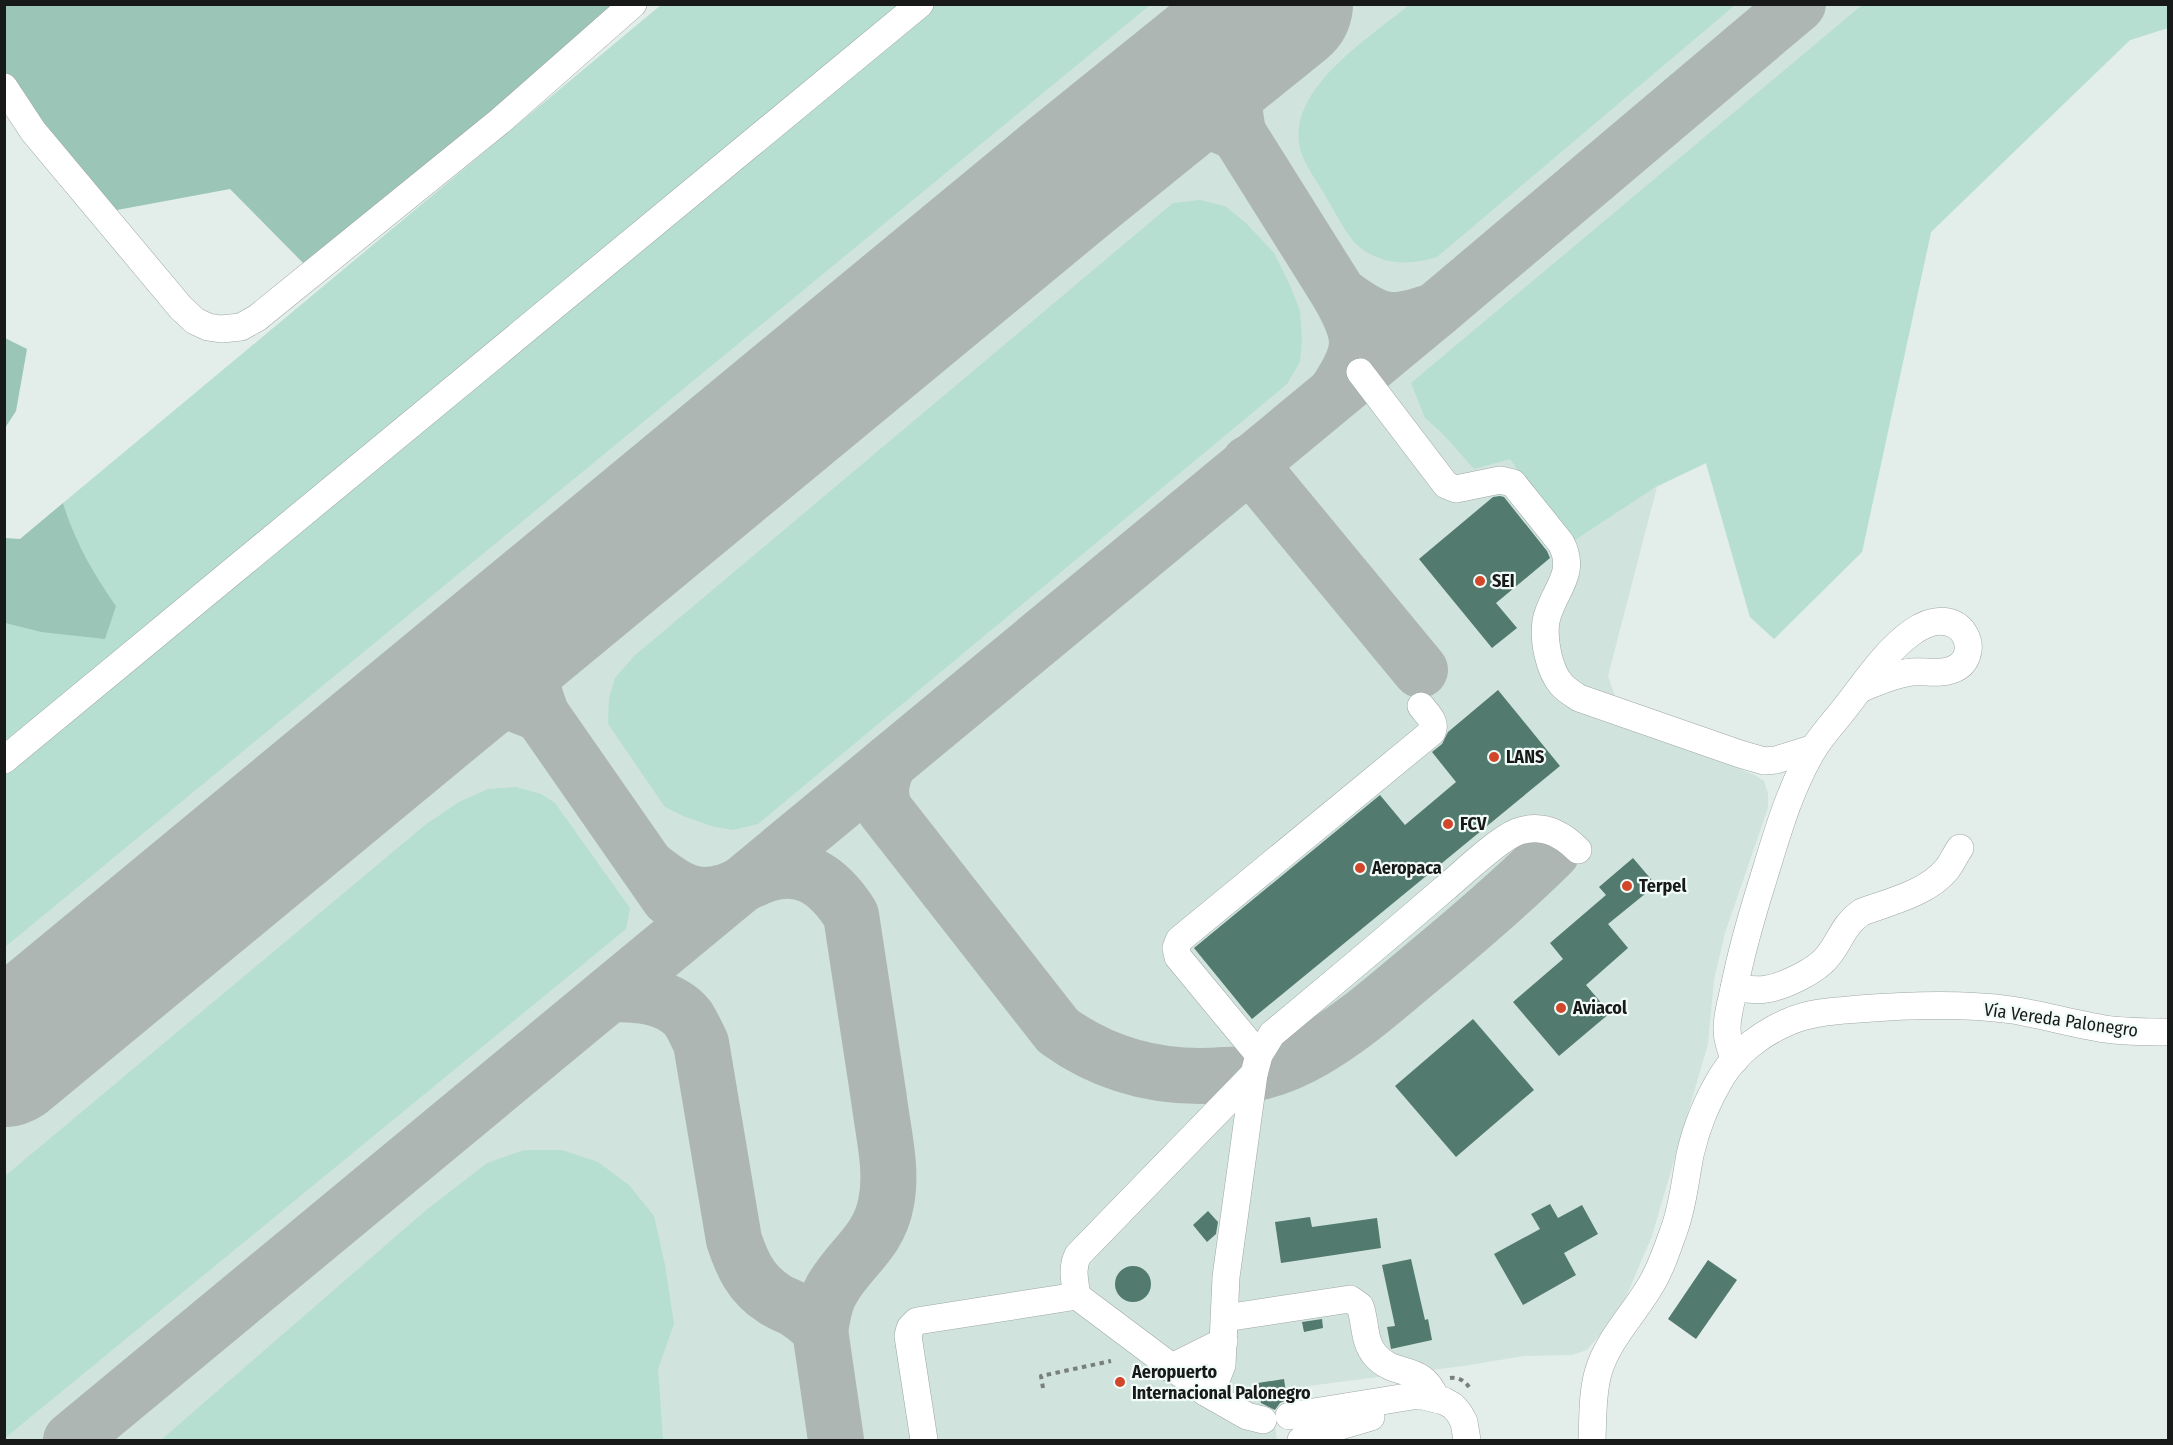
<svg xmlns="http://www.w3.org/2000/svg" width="2173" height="1445" viewBox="0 0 2173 1445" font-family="'Fira Sans Condensed',sans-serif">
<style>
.built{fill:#d0e3dd}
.green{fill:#b6dfd2}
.forest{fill:#9ac5b7}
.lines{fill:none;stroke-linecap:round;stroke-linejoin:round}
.taxiway{stroke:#aeb6b3;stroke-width:56}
.runway{stroke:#aeb6b3;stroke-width:140}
.building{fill:#527a6e}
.minor-casing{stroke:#9ea7a4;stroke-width:28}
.path{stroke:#787f7d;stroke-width:4;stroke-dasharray:4.5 4.5;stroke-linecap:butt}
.minor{stroke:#fff;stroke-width:27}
.poi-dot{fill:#d24729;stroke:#f1fbf7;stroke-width:2}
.labels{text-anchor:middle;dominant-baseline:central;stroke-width:4.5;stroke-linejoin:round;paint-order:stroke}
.poi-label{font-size:18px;font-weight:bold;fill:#171a19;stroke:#f1fbf7;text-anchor:start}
.street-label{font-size:18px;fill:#171a19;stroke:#f1fbf7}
</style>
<rect width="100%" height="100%" fill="#e3eeea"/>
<polygon class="built" points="661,5 2168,5 2168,28 2130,40 1931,232 1862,552 1774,639 1750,617 1706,463 1657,487 1608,676 1615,696 1740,754 1737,768 1755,775 1764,781 1768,793 1768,808 1725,933 1714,980 1708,1044 1652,1236 1620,1311 1587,1350 1572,1355 1524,1356 1463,1366 1270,1391 1277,1440 5,1440 5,552"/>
<g class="green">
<path d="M1410,4H1735V5L1437,257C1409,266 1379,265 1356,244C1345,233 1331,204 1322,190C1310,170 1295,152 1299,127C1307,76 1372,36 1410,4Z"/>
<path d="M661,5H1150L5,947V623L41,632L116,606C93,573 75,542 63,503Z"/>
<polygon points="1862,5 2168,5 2168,28 2130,40 1931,232 1862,552 1774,639 1750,617 1706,463 1657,486 1569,544 1510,459 1474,469 1442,433 1425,418 1411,383"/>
<polygon points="1200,200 1225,206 1246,223 1274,253 1290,285 1300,311 1302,339 1300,362 1287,384 758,824 733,830 711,826 683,816 665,807 608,724 609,698 615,678 634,656 1173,203"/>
<polygon points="516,787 541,794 555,803 630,908 626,929 5,1438 5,1176 425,825 459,802 488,789"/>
<polygon points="524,1150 562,1150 598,1162 629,1185 654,1216 665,1265 674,1324 658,1369 663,1440 161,1440 425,1211 487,1163"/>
</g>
<g class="forest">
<polygon points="5,5 633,5 314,274 230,189 101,213 5,87"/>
<polygon points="5,338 27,349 16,411 5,428"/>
<path d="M63,503C75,542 93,573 116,606L105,639L41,632L5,623V538L20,539Z"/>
</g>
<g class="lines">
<g class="taxiway">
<path d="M1138,122C1178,107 1200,116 1238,133L1231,87L1234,66L1251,31"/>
<polyline points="1238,133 1339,294"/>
<path d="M1336,392C1364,350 1363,337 1339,294C1378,323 1390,327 1436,310"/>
<polyline points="1249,463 1420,670"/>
<polyline points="541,714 669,898"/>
<path d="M392,738L427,716L449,706L471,701L502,699L541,714C539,706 534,695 533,686C532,656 544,626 558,600"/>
<path d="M889,763C881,779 878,793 885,810L1058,1031C1108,1067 1163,1080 1224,1075C1235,1075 1246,1075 1256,1073C1275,1069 1298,1059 1315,1049C1353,1027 1385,998 1419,970C1465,932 1510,894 1552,852"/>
<path d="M649,868C666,881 683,895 706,895C729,894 739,885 759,877C801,860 828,879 851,915C860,976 870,1038 879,1099C883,1132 893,1170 886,1203C879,1243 848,1259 831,1291C824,1303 823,1316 820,1330"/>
<path d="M610,994C637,994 669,995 688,1018C693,1026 697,1035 701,1043L734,1240C742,1264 751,1284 773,1298C779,1303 787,1305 794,1309C804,1315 812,1322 820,1330L836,1440"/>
<polyline points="71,1440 1436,310 1798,4"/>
</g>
<polyline class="runway" points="4,1057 1070,176 1283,4"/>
</g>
<g class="building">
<polygon points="1500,496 1504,497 1547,551 1550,558 1496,603 1517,628 1492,648 1419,559 1493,497"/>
<polygon points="1498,690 1560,766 1252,1019 1194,948 1380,795 1405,825 1456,782 1432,752 1442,744 1448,732"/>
<polygon points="1633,858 1656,885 1608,924 1628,948 1586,985 1610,1013 1559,1056 1513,1002 1563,959 1550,943 1606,895 1599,887"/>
<polygon points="1473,1019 1534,1090 1456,1157 1395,1086"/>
<polygon points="1550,1204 1558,1218 1582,1205 1598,1234 1564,1253 1576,1275 1523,1305 1494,1254 1540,1229 1531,1214"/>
<polygon points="1208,1211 1218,1222 1216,1234 1207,1242 1193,1225"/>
<polygon points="1310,1217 1312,1227 1377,1218 1381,1248 1281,1263 1275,1222"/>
<polygon points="1411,1259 1425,1320 1428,1319 1432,1340 1391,1349 1387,1327 1395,1326 1382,1265"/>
<polygon points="1708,1260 1737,1280 1696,1339 1668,1319"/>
<circle cx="1133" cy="1284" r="18"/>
<polygon points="1322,1319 1323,1328 1304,1332 1302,1322"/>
<polygon points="1284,1379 1287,1400 1280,1403 1275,1410 1261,1403 1258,1383"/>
</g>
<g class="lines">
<defs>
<g id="minor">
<polyline points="4,87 33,131 181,308 195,321 208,327 221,329 241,327 257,318 500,121 633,4"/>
<path d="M1360,372L1446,485L1456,489L1500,480L1513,483L1561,543C1578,575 1552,591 1546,621C1543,640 1549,670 1561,684C1566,690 1573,694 1579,698L1740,754L1764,761L1776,760L1814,748"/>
<polyline points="4,760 920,4"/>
<path d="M1734,988C1745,989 1756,991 1767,989C1784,986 1817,971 1828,956C1841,940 1843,925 1862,912C1889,902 1928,893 1947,869C1952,863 1955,855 1960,848"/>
<path d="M1259,1055L1178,957L1176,948L1179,940L1432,732C1437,722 1427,714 1421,706"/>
<path d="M1735,1060C1731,1050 1727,1040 1727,1029C1727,1015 1731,1002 1734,989C1741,953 1751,918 1762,883C1776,838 1789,789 1814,748C1823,734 1835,721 1845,708C1865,683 1885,652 1911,633C1963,595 1989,661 1948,671C1937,674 1924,671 1912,672C1894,674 1877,682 1860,689"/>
<path d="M1254,1074L1078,1255C1071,1268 1075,1282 1077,1296L1205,1392L1247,1416L1263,1420"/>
<path d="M1225,1318L1350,1299L1360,1306C1366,1322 1363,1341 1375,1355C1395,1379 1422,1362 1436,1399"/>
<polyline points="1170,1368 1224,1341"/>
<path d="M1205,1392L1216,1380L1222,1365L1226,1277L1254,1074L1259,1055L1272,1034C1330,986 1387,938 1444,889C1462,874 1497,840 1517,832C1541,823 1561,833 1578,850"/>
<polyline points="1289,1416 1419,1395 1444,1401 1453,1406 1459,1413 1464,1422 1467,1440"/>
<polyline points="924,1440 908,1336 910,1328 917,1321 1077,1296"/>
<polyline points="1301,1440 1313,1434 1371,1417"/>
<path d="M1592,1440C1593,1418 1592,1395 1598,1373C1607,1341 1632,1316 1649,1288C1660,1271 1667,1250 1674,1230C1683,1206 1685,1181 1690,1155C1696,1128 1708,1099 1722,1076C1737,1052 1762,1033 1788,1022C1810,1012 1835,1011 1859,1009C1909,1005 1962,1003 2012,1010C2043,1015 2074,1024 2105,1029C2126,1032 2147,1032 2168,1032"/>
</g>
</defs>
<use href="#minor" class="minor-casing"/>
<g class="path">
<path d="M1450,1378C1458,1377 1464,1380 1469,1387"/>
<polyline points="1043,1388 1041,1376 1111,1361"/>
</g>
<use href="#minor" class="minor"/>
</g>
<g class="poi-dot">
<circle cx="1480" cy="581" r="6"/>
<circle cx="1494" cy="757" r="6"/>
<circle cx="1448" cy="824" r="6"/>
<circle cx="1360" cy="868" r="6"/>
<circle cx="1627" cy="886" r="6"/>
<circle cx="1561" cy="1008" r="6"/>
<circle cx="1120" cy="1382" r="6"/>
</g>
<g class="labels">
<g class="poi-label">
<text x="1492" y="581">SEI</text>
<text x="1506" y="757">LANS</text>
<text x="1460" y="824">FCV</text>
<text x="1372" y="868">Aeropaca</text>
<text x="1639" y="886">Terpel</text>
<text x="1573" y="1008">Aviacol</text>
<text x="1132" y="1372">Aeropuerto<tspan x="1132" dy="21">Internacional Palonegro</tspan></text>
</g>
<g class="street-label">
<text transform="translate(2061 1020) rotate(8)">Vía Vereda Palonegro</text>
</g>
</g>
<rect width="2173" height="1445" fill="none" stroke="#171a19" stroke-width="12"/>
</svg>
